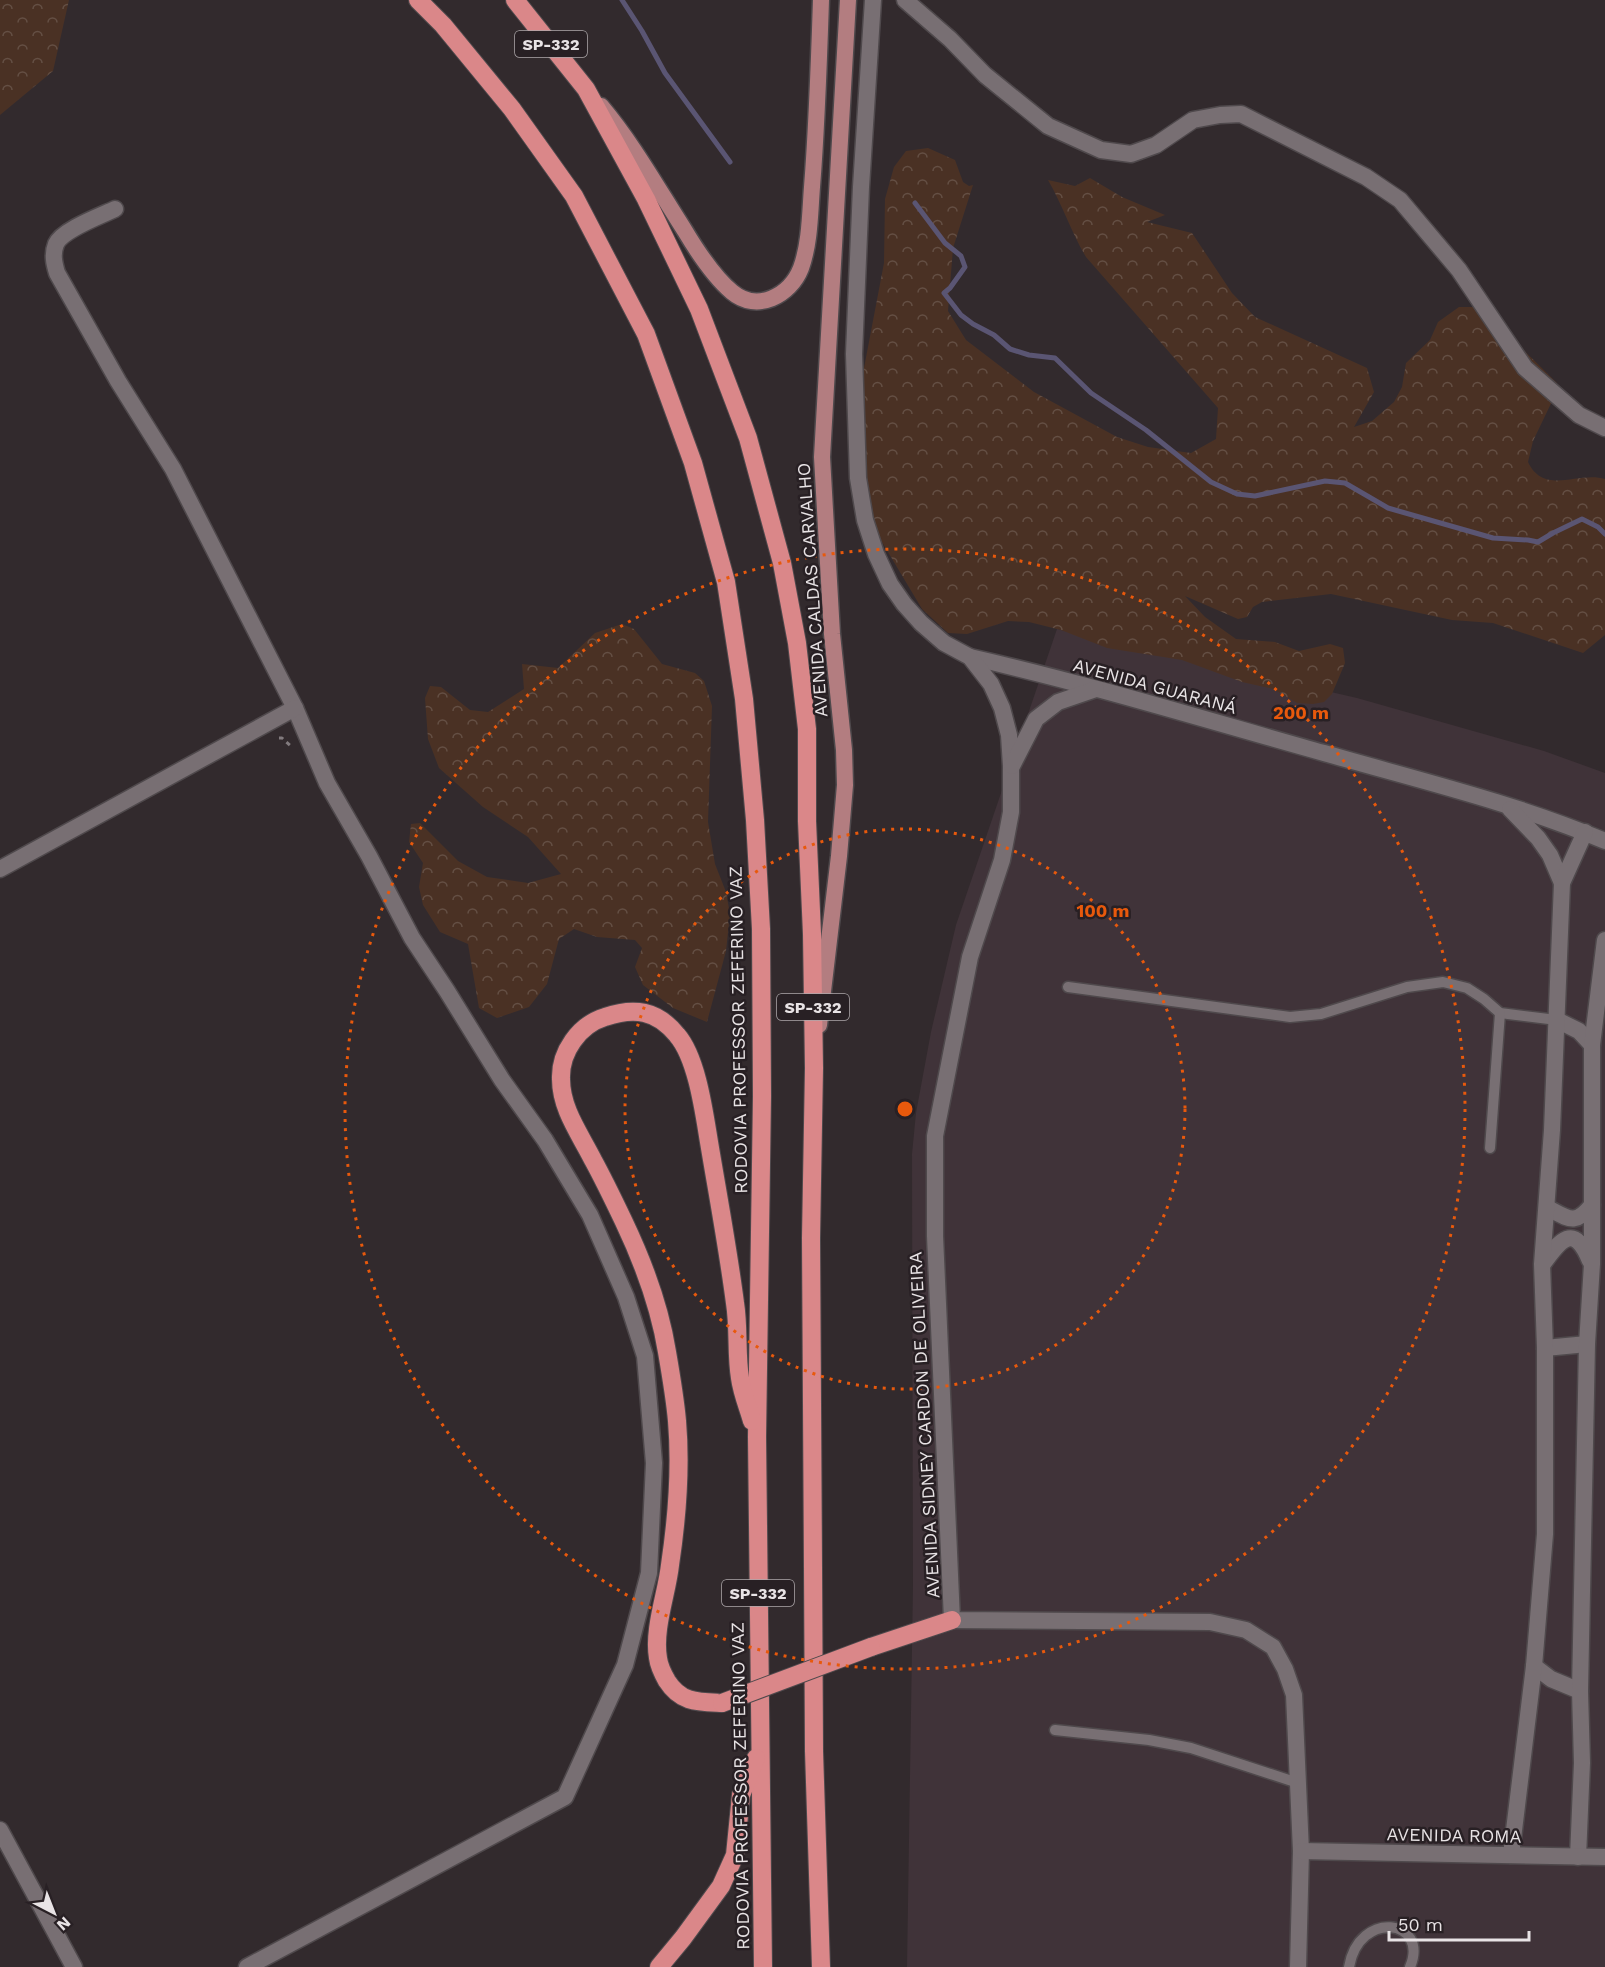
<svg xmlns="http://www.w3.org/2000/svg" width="1605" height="1967" viewBox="0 0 1605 1967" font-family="'Work Sans',sans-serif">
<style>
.built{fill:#403339}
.forest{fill:url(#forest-crowns)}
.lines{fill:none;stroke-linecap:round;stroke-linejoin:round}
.stream{stroke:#5a5573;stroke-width:5}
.service-casing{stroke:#4f494c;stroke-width:13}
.minor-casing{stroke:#4f494c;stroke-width:19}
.tertiary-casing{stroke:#4f494c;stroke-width:19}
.primary-casing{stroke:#4f494c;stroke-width:19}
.motorway-casing{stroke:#4f494c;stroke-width:20}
.path{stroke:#827b7e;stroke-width:3;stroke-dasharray:4.5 4.5;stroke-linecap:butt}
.service{stroke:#786f73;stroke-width:10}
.minor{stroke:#786f73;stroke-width:16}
.tertiary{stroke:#786f73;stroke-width:16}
.primary{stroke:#b37d80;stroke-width:16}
.motorway{stroke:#da8789;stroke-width:18}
.motorway-bridge-casing{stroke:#4f494c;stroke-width:20;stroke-linecap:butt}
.motorway-bridge{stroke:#da8789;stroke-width:18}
.ring{fill:none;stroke:#e8590c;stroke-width:3;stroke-dasharray:3 6}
.labels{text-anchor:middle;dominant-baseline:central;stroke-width:5;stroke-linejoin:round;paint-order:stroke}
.shield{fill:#282024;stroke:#aea8ab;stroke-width:1.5}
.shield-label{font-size:16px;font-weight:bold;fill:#e8e3e5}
.street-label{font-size:18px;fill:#e8e3e5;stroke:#282024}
.centre{fill:#e8590c;stroke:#282024;stroke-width:3}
.ring-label{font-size:18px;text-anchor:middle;font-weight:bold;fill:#e8590c;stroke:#282024;stroke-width:5;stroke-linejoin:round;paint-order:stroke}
</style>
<defs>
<pattern id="forest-crowns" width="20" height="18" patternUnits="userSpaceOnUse" patternTransform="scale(1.5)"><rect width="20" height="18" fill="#4a3124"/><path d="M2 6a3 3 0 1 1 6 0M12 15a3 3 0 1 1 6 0" fill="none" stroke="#644f44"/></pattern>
</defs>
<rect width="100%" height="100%" fill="#322a2d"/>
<polygon class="built" points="1057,629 1357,698 1544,751 1605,773 1605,1967 907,1967 913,1585 912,1154 916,1113 931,1032 956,925"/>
<g class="forest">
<polygon points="0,0 69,0 53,71 0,115"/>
<path d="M928,148L955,160L963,182L969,186L973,185L953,248L948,311L966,340L1034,392L1117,437L1148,447L1191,453L1216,439L1218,408L1086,257C1071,232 1063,206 1048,180L1075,186L1090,178L1122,197L1165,215L1147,222L1192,233L1232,293L1255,317L1367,368L1374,392L1354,427L1372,421L1394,402L1402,387L1406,363L1430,340L1438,322L1459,307H1480L1557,383L1556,393L1533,441L1528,462C1544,496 1578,471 1605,479V635L1583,653L1493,623L1452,620L1331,594L1262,602L1253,607L1247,617L1238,619L1185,596L1205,617L1236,639L1275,642L1299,651L1330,644L1343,648L1345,663L1332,694L1324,702L1313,704L1297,703L1273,689L1242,682L1182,660L1107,648L1061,630L1029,622L1008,621L967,634L948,633L922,609L879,537L871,513L865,462L860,389L884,263L885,199L894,167L906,151Z"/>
<polygon points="622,624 634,629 662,664 695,673 704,681 712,706 708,822 715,864 726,892 730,914 726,951 707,1022 673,1008 643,985 635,967 642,948 635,940 597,937 574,929 559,939 547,984 529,1007 497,1018 479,1008 468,944 440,932 423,905 419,887 423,863 409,842 411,824 420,823 458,861 487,877 528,883 561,874 528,837 483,807 439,768 428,739 425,698 430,686 441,687 470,710 488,712 524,689 522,664 558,668 595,633"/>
</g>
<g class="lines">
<g class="stream">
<polyline points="622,0 642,31 665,73 730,162"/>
<polyline points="915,203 945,243 961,256 965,267 950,288 944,293 961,315 973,324 994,335 1010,349 1029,355 1055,358 1091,393 1146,430 1211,482 1237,494 1255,496 1325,481 1345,483 1388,508 1493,538 1528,540 1538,542 1553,533 1582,519 1598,527 1605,534"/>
</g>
<defs>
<g id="service">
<polyline points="1068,987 1290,1017 1321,1014 1407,987 1443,982 1467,988 1484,999 1500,1013 1557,1020"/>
<polyline points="1490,1148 1500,1013"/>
<polyline points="1055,1730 1149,1740 1191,1748 1298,1783"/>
<path d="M1349,1967C1359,1909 1430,1919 1410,1967"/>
</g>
<g id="minor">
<polyline points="905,0 950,39 985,75 1048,126 1101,150 1131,154 1156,145 1193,120 1220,115 1241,114 1366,177 1400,200 1459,270 1525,368 1579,415 1605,428"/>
<path d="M115,209C100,216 62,230 56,244C52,254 54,263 57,273L118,381L173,469L295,708L327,783L369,856L412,938L447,991L502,1080L545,1140L590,1215L626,1297L645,1356L654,1463L649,1573L625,1665L565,1797L247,1967"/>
<path d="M970,657C1089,684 1206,720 1324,753C1418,780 1515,803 1605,841"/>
<polyline points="1510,809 1538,838 1550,855 1562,883"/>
<polyline points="0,869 295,708"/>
<polyline points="1557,1020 1579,1031 1592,1045"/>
<path d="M1548,1208C1569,1219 1575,1226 1592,1205"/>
<path d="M1543,1264C1560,1240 1574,1222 1590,1261"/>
<polyline points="1545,1348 1587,1344"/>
<polyline points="1534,1666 1551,1679 1580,1691"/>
<polyline points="0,1830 74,1967"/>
<polyline points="1511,1855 1534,1666 1545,1534 1545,1348 1542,1264 1552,1130 1562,883 1585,832"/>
<polyline points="1578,1857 1582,1763 1580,1691 1587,1344 1592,1264 1592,1045 1605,940"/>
</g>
<g id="tertiary">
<polyline points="873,0 861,187 854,354 858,478 865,520 876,554 890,584 904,604 921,623 944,643 970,657 991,684 1002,708 1009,735 1011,766 1011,812 1002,860 970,957 935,1136 935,1236 952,1620 1210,1622 1246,1630 1273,1647 1285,1669 1294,1695 1301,1851 1298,1967"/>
<polyline points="1012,766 1036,719 1058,702 1096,689"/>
<polyline points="1301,1851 1605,1857"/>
</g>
<g id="primary">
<path d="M601,106C633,144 658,189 685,231C697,251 714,277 732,292C757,313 790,296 801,268C810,243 810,213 812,187C817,125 819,62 821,0"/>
<polyline points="819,1025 839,856 845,785 844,750 832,634 822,457 848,0"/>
</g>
<g id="motorway">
<polyline points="418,0 443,25 512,109 574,196 646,334 693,463 726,582 744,699 755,820 761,929 762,1096 757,1437 763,1967"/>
<polyline points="515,0 586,89 646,199 699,309 748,438 782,563 797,643 807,729 807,821 812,934 814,1068 811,1238 813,1567 814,1751 821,1967"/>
<polyline points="871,1647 952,1620"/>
<path d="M722,1703C698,1702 681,1703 667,1681C663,1674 659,1666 658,1658C653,1629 667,1593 670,1565C677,1518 681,1468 677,1421C675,1398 671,1375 667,1352C660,1308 643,1262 624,1222C614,1201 604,1180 593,1160C580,1134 561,1109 561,1079C560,1052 579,1025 605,1017C634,1007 657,1010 677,1035C697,1058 704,1112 709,1142C718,1196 728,1249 735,1303C739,1328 736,1354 740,1378C742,1393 748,1407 752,1421"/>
<polyline points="659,1967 683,1938 721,1886 735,1855 741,1795 756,1758"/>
</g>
</defs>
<use href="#service" class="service-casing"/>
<use href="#minor" class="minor-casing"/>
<use href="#tertiary" class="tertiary-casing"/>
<use href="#primary" class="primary-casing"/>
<use href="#motorway" class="motorway-casing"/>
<polyline class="path" points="279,738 282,738 292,747"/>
<use href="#service" class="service"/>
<use href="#minor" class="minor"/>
<use href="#tertiary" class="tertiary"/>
<use href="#primary" class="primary"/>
<use href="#motorway" class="motorway"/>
<defs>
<polyline id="motorway-bridge" points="722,1703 871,1647"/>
</defs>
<use href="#motorway-bridge" class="motorway-bridge-casing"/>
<use href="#motorway-bridge" class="motorway-bridge"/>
</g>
<g class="ring">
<circle cx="905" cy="1109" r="280"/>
<circle cx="905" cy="1109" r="560"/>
</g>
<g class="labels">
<g class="shield">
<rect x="515" y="31" width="72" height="26" rx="4.5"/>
<rect x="777" y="994" width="72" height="26" rx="4.5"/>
<rect x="722" y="1580" width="72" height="26" rx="4.5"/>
</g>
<g class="shield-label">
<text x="551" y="44">SP-332</text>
<text x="813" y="1007">SP-332</text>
<text x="758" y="1593">SP-332</text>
</g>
<g class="street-label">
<text transform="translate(812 590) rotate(-94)">AVENIDA CALDAS CARVALHO</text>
<text transform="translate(1155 686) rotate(15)">AVENIDA GUARANÁ</text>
<text transform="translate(738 1030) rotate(-91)">RODOVIA PROFESSOR ZEFERINO VAZ</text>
<text transform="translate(924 1425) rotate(-93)">AVENIDA SIDNEY CARDON DE OLIVEIRA</text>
<text transform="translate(740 1786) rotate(-91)">RODOVIA PROFESSOR ZEFERINO VAZ</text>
<text transform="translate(1454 1835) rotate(1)">AVENIDA ROMA</text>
</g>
</g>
<circle cx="905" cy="1109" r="9" class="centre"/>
<g class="ring-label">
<text x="1301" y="719">200 m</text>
<text x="1103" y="917">100 m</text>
</g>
<g transform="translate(54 1913) rotate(138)" stroke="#282024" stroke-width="4.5" paint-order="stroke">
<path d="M0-4.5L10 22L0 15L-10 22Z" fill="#e8e3e5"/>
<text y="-9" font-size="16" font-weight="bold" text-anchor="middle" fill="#e8e3e5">N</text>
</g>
<path d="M1389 1931v9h140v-9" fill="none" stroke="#e8e3e5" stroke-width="3"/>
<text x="1398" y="1931" font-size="18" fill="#e8e3e5" stroke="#282024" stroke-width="4.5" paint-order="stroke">50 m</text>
</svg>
